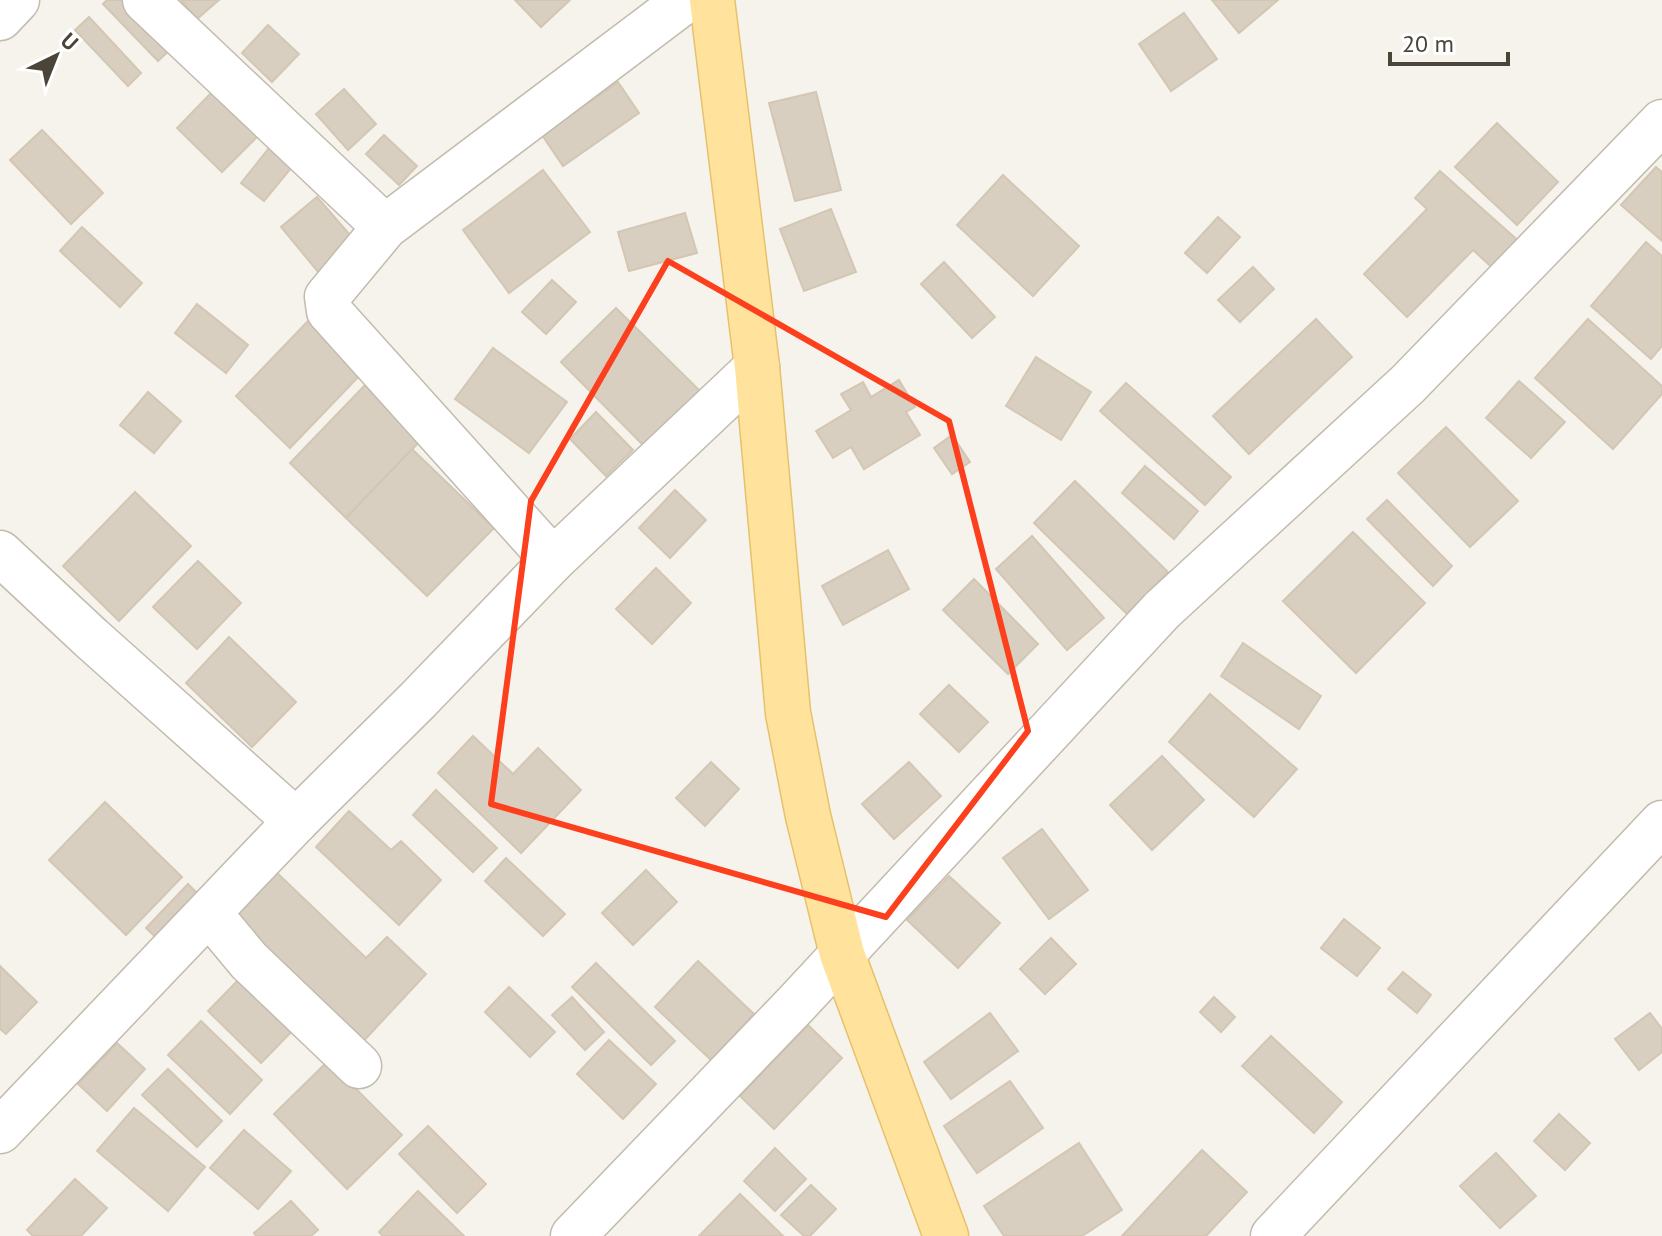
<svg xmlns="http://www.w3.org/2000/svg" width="1662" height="1236" viewBox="0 0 1662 1236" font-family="'PT Sans',sans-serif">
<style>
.building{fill:#d8cfc1;stroke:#d3c7b4;stroke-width:2}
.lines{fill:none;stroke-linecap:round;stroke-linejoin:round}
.minor-casing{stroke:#c2bbae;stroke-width:47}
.major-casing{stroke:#e6c16a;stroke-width:47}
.minor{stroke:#fff;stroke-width:44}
.major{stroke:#ffe39c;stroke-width:44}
.marked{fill:none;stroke:#fc3f1d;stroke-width:6;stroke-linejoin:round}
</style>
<rect width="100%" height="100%" fill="#f6f3ec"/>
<g class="building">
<polygon points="107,0 127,0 172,48 158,61 103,4"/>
<polygon points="181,0 219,0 197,19"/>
<polygon points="515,0 570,0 541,27"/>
<polygon points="1212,0 1278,0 1239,33"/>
<polygon points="1184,13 1217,59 1171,91 1139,44"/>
<polygon points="89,17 141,73 128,86 75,30"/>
<polygon points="268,25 299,54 272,82 242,53"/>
<polygon points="618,82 639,113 563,166 542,135"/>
<polygon points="216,88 261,133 222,172 177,128"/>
<polygon points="344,89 376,124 348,150 316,114"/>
<polygon points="816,92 841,190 795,201 769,103"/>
<polygon points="1497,123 1558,182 1517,225 1455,167"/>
<polygon points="42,130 103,193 71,224 10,160"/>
<polygon points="384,135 417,166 399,185 366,154"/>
<polygon points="269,148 292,167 264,201 241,183"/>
<polygon points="1656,167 1662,172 1662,241 1621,205"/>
<polygon points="543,170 590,232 509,293 463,230"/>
<polygon points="1440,171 1522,244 1497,272 1473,250 1407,317 1364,274 1427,209 1415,198"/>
<polygon points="1003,175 1079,246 1033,296 957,225"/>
<polygon points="317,197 356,242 319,273 281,227"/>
<polygon points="831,209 856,272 804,291 780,229"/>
<polygon points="685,213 697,253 629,271 618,232"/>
<polygon points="1218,217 1240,237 1207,273 1185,253"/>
<polygon points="82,227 142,283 120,307 60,251"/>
<polygon points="1646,242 1662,256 1662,346 1651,359 1591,306"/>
<polygon points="944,262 995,317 972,338 921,284"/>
<polygon points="1253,267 1274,289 1240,322 1218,300"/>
<polygon points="552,280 576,302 546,334 522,312"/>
<polygon points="197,304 248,345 226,373 175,333"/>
<polygon points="616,308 703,394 647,449 561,362"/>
<polygon points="1316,319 1352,357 1249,454 1213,416"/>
<polygon points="1588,319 1662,386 1662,394 1613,449 1535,378"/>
<polygon points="309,320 363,372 290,448 236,396"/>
<polygon points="493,348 567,402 529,453 455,399"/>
<polygon points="1036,357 1091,392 1061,440 1006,406"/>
<polygon points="899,380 915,407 906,412 920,435 864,469 851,447 833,458 816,431 851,410 841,394 863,382 871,397"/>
<polygon points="1519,381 1565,422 1531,458 1486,418"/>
<polygon points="368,382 424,437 346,518 290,463"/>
<polygon points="1126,383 1231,477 1205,505 1100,411"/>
<polygon points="148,392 181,421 154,453 120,425"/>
<polygon points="596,412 633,450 606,476 570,439"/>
<polygon points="1446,427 1518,501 1470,547 1398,473"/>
<polygon points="952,435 970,462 952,474 934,448"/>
<polygon points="412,449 494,528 427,596 346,518"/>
<polygon points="1145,466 1198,511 1174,539 1122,493"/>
<polygon points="1075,481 1168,572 1127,614 1034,523"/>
<polygon points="675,490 706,520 670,558 639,528"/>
<polygon points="135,492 191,546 119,621 63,566"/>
<polygon points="1387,500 1452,566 1433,586 1367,519"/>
<polygon points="1353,532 1425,603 1356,673 1283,601"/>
<polygon points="1032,536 1104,618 1067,650 996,569"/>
<polygon points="888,550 909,589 843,625 822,586"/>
<polygon points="198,561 241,603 197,649 153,607"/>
<polygon points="656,568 691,603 652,644 616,609"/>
<polygon points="974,579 1038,644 1008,674 943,610"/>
<polygon points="229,637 296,702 252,747 186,683"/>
<polygon points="1243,643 1321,696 1299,729 1221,676"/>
<polygon points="949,685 988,722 959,752 920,714"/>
<polygon points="1210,694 1297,769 1254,817 1169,742"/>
<polygon points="473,736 513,774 538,748 581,790 521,853 438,773"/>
<polygon points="1162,756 1204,800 1152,850 1110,805"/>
<polygon points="711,762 739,789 705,826 676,798"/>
<polygon points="909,762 941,796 894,839 862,804"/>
<polygon points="436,790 497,848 473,872 413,815"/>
<polygon points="105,802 182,877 126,935 49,860"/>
<polygon points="349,811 391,850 401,841 441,880 399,925 316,847"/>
<polygon points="1042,829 1088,890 1049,919 1003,858"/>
<polygon points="506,858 565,914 543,936 485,881"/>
<polygon points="274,870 366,958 387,937 426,974 358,1047 225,919"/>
<polygon points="646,870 677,902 633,945 602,913"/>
<polygon points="949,876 1000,923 958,968 907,920"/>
<polygon points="188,884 207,903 166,947 146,928"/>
<polygon points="1344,919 1380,948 1357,976 1321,948"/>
<polygon points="1051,938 1076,964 1045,994 1020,969"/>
<polygon points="698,961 754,1014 711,1060 655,1007"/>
<polygon points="596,963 675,1041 651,1065 572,987"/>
<polygon points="0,966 37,1002 6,1034 0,1029"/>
<polygon points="247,971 300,1023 261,1063 208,1011"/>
<polygon points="1403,972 1431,995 1417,1013 1388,989"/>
<polygon points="509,987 555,1032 530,1057 485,1012"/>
<polygon points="572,997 604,1032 585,1050 552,1015"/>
<polygon points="1214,997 1235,1017 1221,1032 1200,1012"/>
<polygon points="990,1013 1018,1051 951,1099 924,1062"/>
<polygon points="1650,1013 1662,1029 1662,1052 1639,1070 1615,1039"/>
<polygon points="201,1021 262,1080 230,1114 168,1055"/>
<polygon points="808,1025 842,1058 774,1129 740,1096"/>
<polygon points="1271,1036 1342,1102 1314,1133 1242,1066"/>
<polygon points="609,1040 656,1084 623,1119 577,1074"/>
<polygon points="117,1043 145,1069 107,1111 78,1084"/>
<polygon points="328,1061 402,1135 347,1189 274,1114"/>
<polygon points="168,1069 222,1121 197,1147 142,1095"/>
<polygon points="1010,1081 1043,1128 977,1173 944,1126"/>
<polygon points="134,1108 205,1167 168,1211 97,1151"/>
<polygon points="1559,1114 1590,1143 1565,1170 1534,1141"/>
<polygon points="428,1126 486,1184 457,1213 399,1154"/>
<polygon points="244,1130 291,1171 258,1209 210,1168"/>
<polygon points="1079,1143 1122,1210 1082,1236 1004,1236 984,1206"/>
<polygon points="775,1148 806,1179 775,1211 744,1181"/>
<polygon points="1202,1150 1247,1192 1206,1236 1122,1236"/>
<polygon points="1496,1153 1536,1196 1500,1228 1460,1186"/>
<polygon points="75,1179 107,1208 81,1236 33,1236 27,1230"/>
<polygon points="811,1185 836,1209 810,1236 804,1236 781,1215"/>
<polygon points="418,1191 464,1236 383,1236 379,1232"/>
<polygon points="740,1194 783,1236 699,1236"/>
<polygon points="291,1201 318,1230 311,1236 256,1236 254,1233"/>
</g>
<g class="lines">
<defs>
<g id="minor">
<polyline points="145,0 385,227"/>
<polyline points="0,18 17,0"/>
<polyline points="0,553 91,638 296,821"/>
<polyline points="553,560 329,311 327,297 385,227 686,0"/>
<polyline points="209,913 249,961 359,1066"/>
<polyline points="0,1131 296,821 417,701 553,560 757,367"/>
<polyline points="573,1236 796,1004 1162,610 1408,384 1662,122"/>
<polyline points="1273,1236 1662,823"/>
</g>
<polyline id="major" points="712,0 757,367 788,713 808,816 842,954 946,1236"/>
</defs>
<use href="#minor" class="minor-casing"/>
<use href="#major" class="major-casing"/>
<use href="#minor" class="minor"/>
<use href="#major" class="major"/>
</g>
<path class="marked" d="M668,261L949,421L1028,731L886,917L491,804L531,501Z"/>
<g transform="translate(56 56) rotate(43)" stroke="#ffffff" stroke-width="6" paint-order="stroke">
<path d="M0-6L14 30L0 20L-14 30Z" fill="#4b4439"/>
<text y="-12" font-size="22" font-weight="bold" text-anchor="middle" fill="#4b4439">U</text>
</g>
<path d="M1390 52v12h118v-12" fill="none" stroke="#4b4439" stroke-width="4"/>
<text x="1402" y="52" font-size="24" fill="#4b4439" stroke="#ffffff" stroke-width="6" paint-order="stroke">20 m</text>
</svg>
